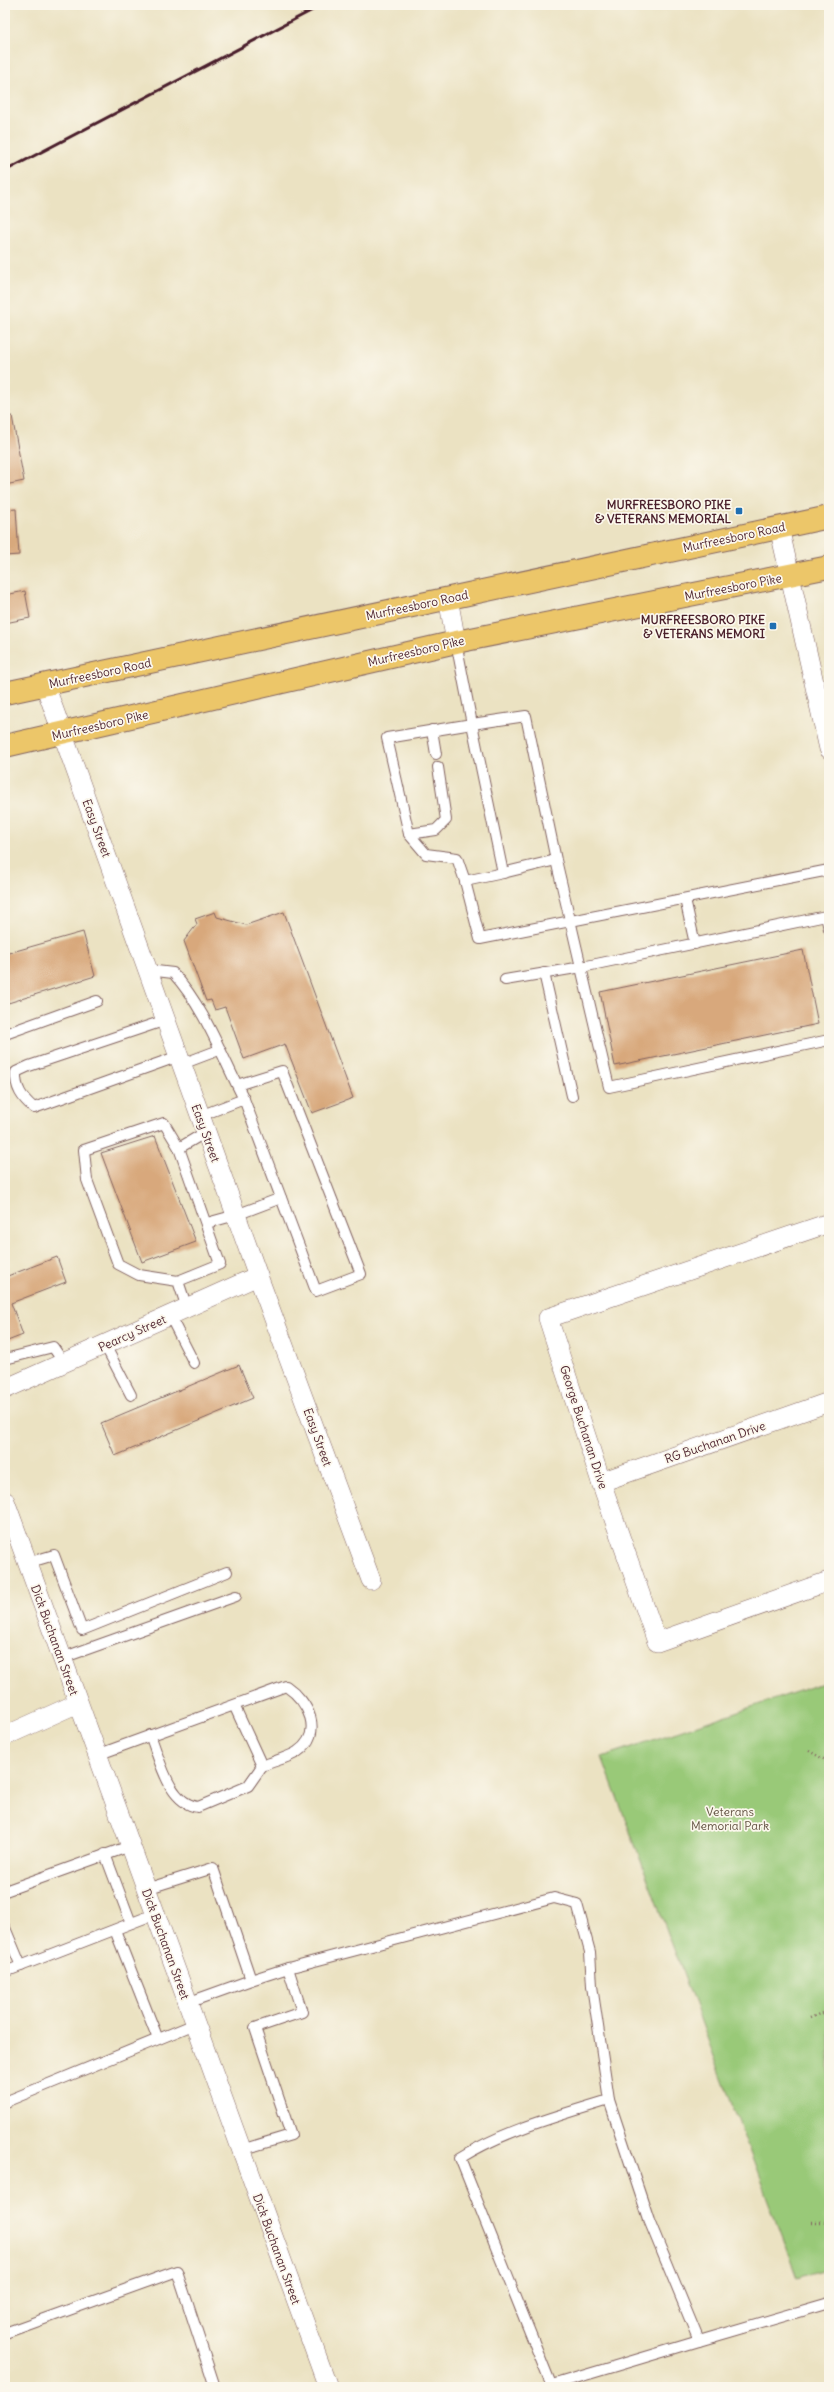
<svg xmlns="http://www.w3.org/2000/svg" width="834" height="2392" viewBox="0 0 834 2392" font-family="Delius,sans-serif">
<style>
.green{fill:#99c978;stroke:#727452}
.building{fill:#d8a87b}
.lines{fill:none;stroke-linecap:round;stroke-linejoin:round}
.lane-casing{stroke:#826360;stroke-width:12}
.street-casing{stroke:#826360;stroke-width:20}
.primary-casing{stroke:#826360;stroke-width:24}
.path{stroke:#826360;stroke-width:2.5;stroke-dasharray:1 3;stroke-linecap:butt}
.lane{stroke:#fff;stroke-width:10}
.street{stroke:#fff;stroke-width:19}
.primary{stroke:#ecc669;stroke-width:22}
.rail{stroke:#4a1f2b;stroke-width:3}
.poi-dot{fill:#1f6fb2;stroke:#fbf7ec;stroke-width:1.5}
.labels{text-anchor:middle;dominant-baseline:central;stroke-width:3.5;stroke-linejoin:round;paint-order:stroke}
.poi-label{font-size:12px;font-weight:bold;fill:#4a1f2b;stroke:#fbf7ec;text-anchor:end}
.street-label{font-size:12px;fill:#4a1f2b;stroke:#fbf7ec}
.park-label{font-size:12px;fill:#625242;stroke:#fbf7ec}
</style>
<rect width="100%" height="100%" fill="#fbf7ec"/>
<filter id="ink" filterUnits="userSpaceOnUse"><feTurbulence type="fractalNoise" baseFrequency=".025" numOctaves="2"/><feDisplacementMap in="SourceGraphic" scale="8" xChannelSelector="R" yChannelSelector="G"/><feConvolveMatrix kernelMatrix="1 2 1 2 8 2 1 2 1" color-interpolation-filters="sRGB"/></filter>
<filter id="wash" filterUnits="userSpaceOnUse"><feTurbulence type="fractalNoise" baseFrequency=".012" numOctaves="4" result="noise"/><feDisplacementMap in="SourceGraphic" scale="16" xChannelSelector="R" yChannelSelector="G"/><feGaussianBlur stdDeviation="0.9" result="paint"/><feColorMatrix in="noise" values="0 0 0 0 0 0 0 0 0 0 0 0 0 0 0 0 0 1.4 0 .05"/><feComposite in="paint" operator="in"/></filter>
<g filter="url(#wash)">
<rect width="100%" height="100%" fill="#ebe2c2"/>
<polygon class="green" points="829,1681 829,2268 797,2278 602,1757"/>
<g id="blocks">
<g class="building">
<polygon points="12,416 24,481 5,485 5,417"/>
<polygon points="16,509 19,555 5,556 5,510"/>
<polygon points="25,591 30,618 5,623 5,595"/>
<polygon points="215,912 217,917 246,925 284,912 353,1098 312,1113 285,1044 244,1059 225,1007 215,1010 211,1000 206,1001 184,941 197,924 195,919"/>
<polygon points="83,932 95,976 5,1004 5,954"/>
<polygon points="803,950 818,1024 615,1066 600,992"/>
<polygon points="155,1136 196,1242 142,1262 101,1153"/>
<polygon points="57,1257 66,1282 11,1303 23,1335 5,1342 5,1277"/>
<polygon points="239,1365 253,1398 115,1456 101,1423"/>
</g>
</g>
</g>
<g filter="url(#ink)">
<use href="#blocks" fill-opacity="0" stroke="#826360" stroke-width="1"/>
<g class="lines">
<defs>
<g id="lane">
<polyline points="456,642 472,724 387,738 409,834 426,854 457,858 465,881 503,873"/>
<polyline points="817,694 829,691"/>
<polyline points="432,730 436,754"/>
<polyline points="409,834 436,830 446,820 438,767"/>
<polyline points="556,860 503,873 472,724 526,716 556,860 609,1087 829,1040"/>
<polyline points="465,881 480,939 829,870"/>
<polyline points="685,899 695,944"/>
<path d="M148,970L173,973C205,1008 222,1057 244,1099L316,1291L361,1274L282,1071L237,1085"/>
<polyline points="544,973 572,1096"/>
<polyline points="505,980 582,967 826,916 829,929"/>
<path d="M166,1020L29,1066L16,1072C15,1088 22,1098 34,1108L179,1056"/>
<polyline points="5,1034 97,1001"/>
<polyline points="182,1064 219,1050"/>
<polyline points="200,1116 244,1099"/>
<polyline points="179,1148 206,1132"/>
<polyline points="207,1223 236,1215 281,1198"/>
<polyline points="178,1281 139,1275 118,1264 87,1180 84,1150 164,1123 179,1148 220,1264 178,1281 187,1308"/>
<polyline points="170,1316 194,1363"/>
<polyline points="105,1345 131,1395"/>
<polyline points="5,1359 53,1347 64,1363"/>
<polyline points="27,1563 54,1555 82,1630 227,1572"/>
<polyline points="62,1658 236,1596"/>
<path d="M150,1735C160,1759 168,1803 198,1807L248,1786L262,1766"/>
<path d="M97,1755L286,1686C308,1701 325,1733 297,1752C288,1758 273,1761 262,1766L234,1705"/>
<polyline points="105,1854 131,1923"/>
<polyline points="146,1889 213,1868 251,1980 187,2003"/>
<polyline points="5,1891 130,1846"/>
<polyline points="5,1928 21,1966"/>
<polyline points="115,1930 158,2039"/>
<polyline points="288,1968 554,1898 577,1904 590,1952 592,1986 609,2100"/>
<polyline points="5,1972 155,1914"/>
<polyline points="5,2102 195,2024"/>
<polyline points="241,2150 291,2135 255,2028 302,2012 288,1968 251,1980"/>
<polyline points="5,2333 177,2271 215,2387"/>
<polyline points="552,2385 699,2341"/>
<path d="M552,2387L460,2158C505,2130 558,2116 609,2100L649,2220L699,2341L829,2303"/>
</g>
<g id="street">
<polyline points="779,527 829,749"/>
<polyline points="448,598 456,642"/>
<polyline points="45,685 258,1276 371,1580"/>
<polyline points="829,1223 548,1318 601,1482 657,1642 829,1581"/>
<polyline points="5,1389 258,1276"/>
<polyline points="601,1482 829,1402"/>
<polyline points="5,1501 328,2387"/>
<polyline points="5,1736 78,1703"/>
</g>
<g id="primary">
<polyline points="5,693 829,517"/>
<polyline points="5,746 456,642 829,567"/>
</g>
</defs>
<use href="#lane" class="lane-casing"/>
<use href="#street" class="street-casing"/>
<use href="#primary" class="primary-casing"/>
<g class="path">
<polyline points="809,1751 829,1762"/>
<polyline points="810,2018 829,2010"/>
<polyline points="812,2222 829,2222"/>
</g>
<use href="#lane" class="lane"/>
<use href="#street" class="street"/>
<use href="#primary" class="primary"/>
<polyline class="rail" points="5,171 322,5"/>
</g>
</g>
<g class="poi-dot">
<rect x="735" y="507" width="8" height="8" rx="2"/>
<rect x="769" y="622" width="8" height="8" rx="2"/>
</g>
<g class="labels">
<g class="poi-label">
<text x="731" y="504">MURFREESBORO PIKE<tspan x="731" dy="14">&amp; VETERANS MEMORIAL</tspan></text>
<text x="765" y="619">MURFREESBORO PIKE<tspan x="765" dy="14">&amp; VETERANS MEMORI</tspan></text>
</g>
<g class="street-label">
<text transform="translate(734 537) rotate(-12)">Murfreesboro Road</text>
<text transform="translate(733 587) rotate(-11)">Murfreesboro Pike</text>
<text transform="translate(417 605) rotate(-12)">Murfreesboro Road</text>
<text transform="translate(416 651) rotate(-13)">Murfreesboro Pike</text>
<text transform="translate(100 673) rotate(-12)">Murfreesboro Road</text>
<text transform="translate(100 725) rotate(-13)">Murfreesboro Pike</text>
<text transform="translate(97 828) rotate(70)">Easy Street</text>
<text transform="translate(206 1133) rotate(70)">Easy Street</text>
<text transform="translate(132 1333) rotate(-24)">Pearcy Street</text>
<text transform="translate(584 1427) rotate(72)">George Buchanan Drive</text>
<text transform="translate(318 1437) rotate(70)">Easy Street</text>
<text transform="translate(715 1442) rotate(-19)">RG Buchanan Drive</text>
<text transform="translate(55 1640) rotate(70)">Dick Buchanan Street</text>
<text transform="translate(166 1944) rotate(70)">Dick Buchanan Street</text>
<text transform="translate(277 2249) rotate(70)">Dick Buchanan Street</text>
</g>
<g class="park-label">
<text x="730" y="1811">Veterans<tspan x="730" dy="14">Memorial Park</tspan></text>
</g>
</g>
<rect width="834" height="2392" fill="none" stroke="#fbf7ec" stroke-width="20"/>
</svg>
